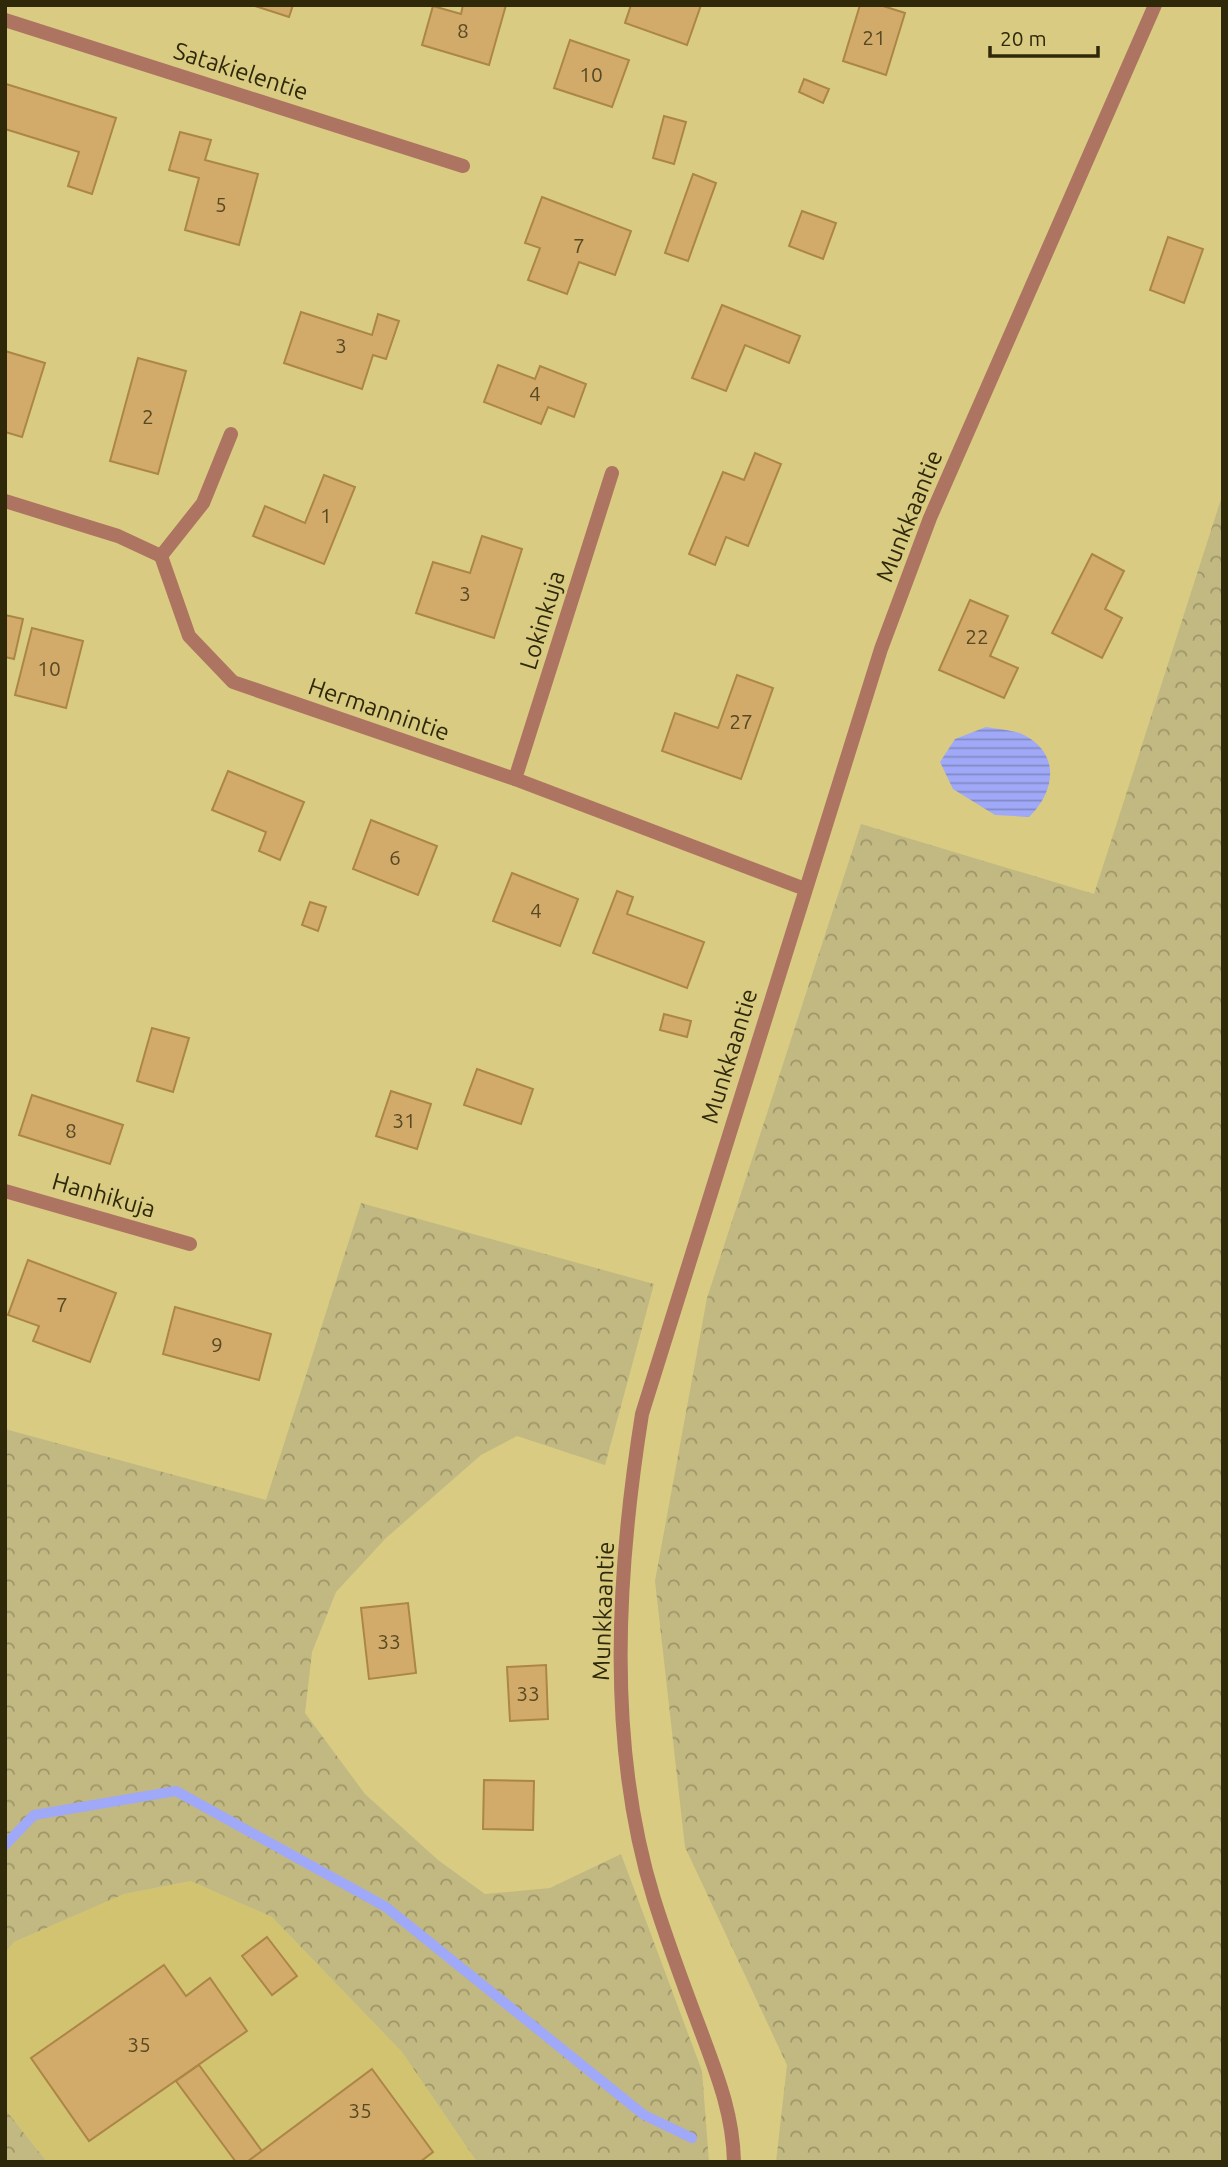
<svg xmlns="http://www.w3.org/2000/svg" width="1228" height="2167" viewBox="0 0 1228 2167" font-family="Ubuntu,sans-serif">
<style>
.built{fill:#d2c371}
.forest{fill:url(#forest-crowns)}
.water{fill:url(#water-rules)}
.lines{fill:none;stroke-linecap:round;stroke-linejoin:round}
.stream{stroke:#a0a9f7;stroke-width:10}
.building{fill:#d2ab6b;stroke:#ac8647;stroke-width:2}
.minor{stroke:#ad7462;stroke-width:14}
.tertiary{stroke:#ad7462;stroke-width:14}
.labels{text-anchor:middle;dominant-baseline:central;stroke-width:5;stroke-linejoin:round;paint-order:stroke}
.number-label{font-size:21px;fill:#584a22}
.street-label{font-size:24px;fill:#2f290a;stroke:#d9cb82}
</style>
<defs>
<pattern id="forest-crowns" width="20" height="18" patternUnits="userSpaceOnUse" patternTransform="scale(1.75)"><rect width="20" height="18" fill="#c2b882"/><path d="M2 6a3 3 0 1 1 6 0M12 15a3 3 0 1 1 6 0" fill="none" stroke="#9e9669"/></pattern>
<pattern id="water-rules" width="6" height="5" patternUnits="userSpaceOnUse" patternTransform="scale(1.75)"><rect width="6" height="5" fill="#a0a9f7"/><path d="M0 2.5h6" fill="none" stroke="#838ac6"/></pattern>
</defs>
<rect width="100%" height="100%" fill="#d9cb82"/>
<polygon class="built" points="192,1881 272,1917 402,2052 477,2162 47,2162 5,2109 5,1953 14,1942 124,1894"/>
<g class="forest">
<polygon points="1223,493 1223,2162 776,2162 787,2065 685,1847 655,1581 707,1298 861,824 1094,894"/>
<polygon points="361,1203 654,1284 605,1465 517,1436 481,1455 386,1538 336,1592 312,1652 305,1713 365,1794 438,1860 485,1894 550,1888 621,1854 702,2071 709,2162 477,2162 402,2052 272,1917 191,1881 124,1894 14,1942 5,1953 5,1429 266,1500"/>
<polygon points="5,2109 47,2162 5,2162"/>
</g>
<path class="water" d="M986,727C997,729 1014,730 1024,735C1061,754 1055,792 1029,817L995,815L953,789L940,762L955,739Z"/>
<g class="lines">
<polyline class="stream" points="5,1845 34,1815 176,1791 386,1907 644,2115 692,2138"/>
</g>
<g class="building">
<polygon points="252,5 293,5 289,17"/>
<polygon points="463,5 506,5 489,65 422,45 433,6 461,14"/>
<polygon points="631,5 701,5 687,45 625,23"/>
<polygon points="860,5 880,5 905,13 886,75 843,61"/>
<polygon points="570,40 629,60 612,107 554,88"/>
<polygon points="804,79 829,89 823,103 799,92"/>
<polygon points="6,84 116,118 92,194 68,186 79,152 5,129"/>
<polygon points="664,116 686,122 674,164 653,158"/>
<polygon points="180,132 211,140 205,160 258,174 239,245 185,230 199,178 169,170"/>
<polygon points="693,174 716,183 688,261 665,253"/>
<polygon points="542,197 631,231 615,275 579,262 567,294 528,280 540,248 525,243"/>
<polygon points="802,211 836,223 823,259 789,246"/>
<polygon points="1168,237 1203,249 1184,303 1150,290"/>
<polygon points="722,305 800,336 789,363 745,345 726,391 692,378"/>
<polygon points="301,312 372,335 378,314 399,321 386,359 373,355 362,389 284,363"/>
<polygon points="5,351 45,363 22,437 5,432"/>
<polygon points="138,358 186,371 158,474 110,461"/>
<polygon points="498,365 535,379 540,366 586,384 574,417 548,407 541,424 484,402"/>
<polygon points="755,453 781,464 748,546 726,537 715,565 689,554 723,472 744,480"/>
<polygon points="324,475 355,487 324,564 253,536 265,506 305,523"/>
<polygon points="482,536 522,549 494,638 416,613 433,562 470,573"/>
<polygon points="1092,554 1124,571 1105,609 1122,618 1102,658 1052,633"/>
<polygon points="970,600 1008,616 990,656 1018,668 1004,698 939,670"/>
<polygon points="5,615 23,619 14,659 5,657"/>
<polygon points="32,628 83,641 66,708 15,695"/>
<polygon points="737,675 773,688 741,779 662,751 675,713 718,728"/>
<polygon points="228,771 304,802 280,860 259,851 266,832 212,810"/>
<polygon points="371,820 437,846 418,895 353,869"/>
<polygon points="512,873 578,899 560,946 493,921"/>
<polygon points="617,891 633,897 627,914 704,942 687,988 593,953"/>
<polygon points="310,902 326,907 318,931 302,925"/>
<polygon points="664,1014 691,1021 687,1037 660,1030"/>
<polygon points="152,1028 189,1038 173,1092 137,1081"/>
<polygon points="477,1069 533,1089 521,1124 464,1105"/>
<polygon points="391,1091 431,1104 417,1149 376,1136"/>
<polygon points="32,1095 123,1125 110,1164 19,1135"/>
<polygon points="28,1260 116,1293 90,1362 33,1341 39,1326 8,1315"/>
<polygon points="175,1307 271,1334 259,1380 163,1354"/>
<polygon points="408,1603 416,1673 369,1679 361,1608"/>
<polygon points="546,1665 548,1719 510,1721 507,1667"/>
<polygon points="484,1780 534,1781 533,1830 483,1829"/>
<polygon points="267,1937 297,1976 272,1995 242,1956"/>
<polygon points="164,1965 186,1996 210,1978 247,2031 89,2141 31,2058"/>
<polygon points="199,2065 262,2151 247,2162 236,2162 176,2081"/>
<polygon points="372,2069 433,2152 420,2162 247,2162"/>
</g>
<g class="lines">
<g class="minor">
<polyline points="5,20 463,166"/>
<polyline points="5,501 118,536 161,556 189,636 233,682 515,779 805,889"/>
<polyline points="161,556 203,503 231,434"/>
<polyline points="515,779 612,473"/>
<polyline points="5,1191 190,1244"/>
</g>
<path class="tertiary" d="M734,2162C733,2115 718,2077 702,2034C685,1989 668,1944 654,1899C606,1744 617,1571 642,1414L881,649L930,518L1155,5"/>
</g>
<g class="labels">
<g class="number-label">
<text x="463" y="30">8</text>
<text x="874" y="37">21</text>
<text x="591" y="74">10</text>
<text x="221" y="204">5</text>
<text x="579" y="245">7</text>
<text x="341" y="345">3</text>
<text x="535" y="393">4</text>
<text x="148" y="416">2</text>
<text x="326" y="515">1</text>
<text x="465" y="593">3</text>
<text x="977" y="636">22</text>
<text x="49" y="668">10</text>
<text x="741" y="721">27</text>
<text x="395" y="857">6</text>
<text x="536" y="910">4</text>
<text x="404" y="1120">31</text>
<text x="71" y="1130">8</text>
<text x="62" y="1304">7</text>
<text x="217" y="1344">9</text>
<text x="389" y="1641">33</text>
<text x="528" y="1693">33</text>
<text x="139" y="2044">35</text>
<text x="360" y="2110">35</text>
</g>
<g class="street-label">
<text transform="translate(241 71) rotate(18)">Satakielentie</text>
<text transform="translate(909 516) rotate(-68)">Munkkaantie</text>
<text transform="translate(542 620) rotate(-73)">Lokinkuja</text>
<text transform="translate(379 709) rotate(19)">Hermannintie</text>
<text transform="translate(729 1056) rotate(-73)">Munkkaantie</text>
<text transform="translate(104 1195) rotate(16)">Hanhikuja</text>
<text transform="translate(603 1611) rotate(-88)">Munkkaantie</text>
</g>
</g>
<rect width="1228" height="2167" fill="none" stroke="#2f290a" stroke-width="14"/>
<path d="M990 46v10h108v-10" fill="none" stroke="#2f290a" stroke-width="3.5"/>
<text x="1000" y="46" font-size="21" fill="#2f290a" stroke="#d9cb82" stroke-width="5" paint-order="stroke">20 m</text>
</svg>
